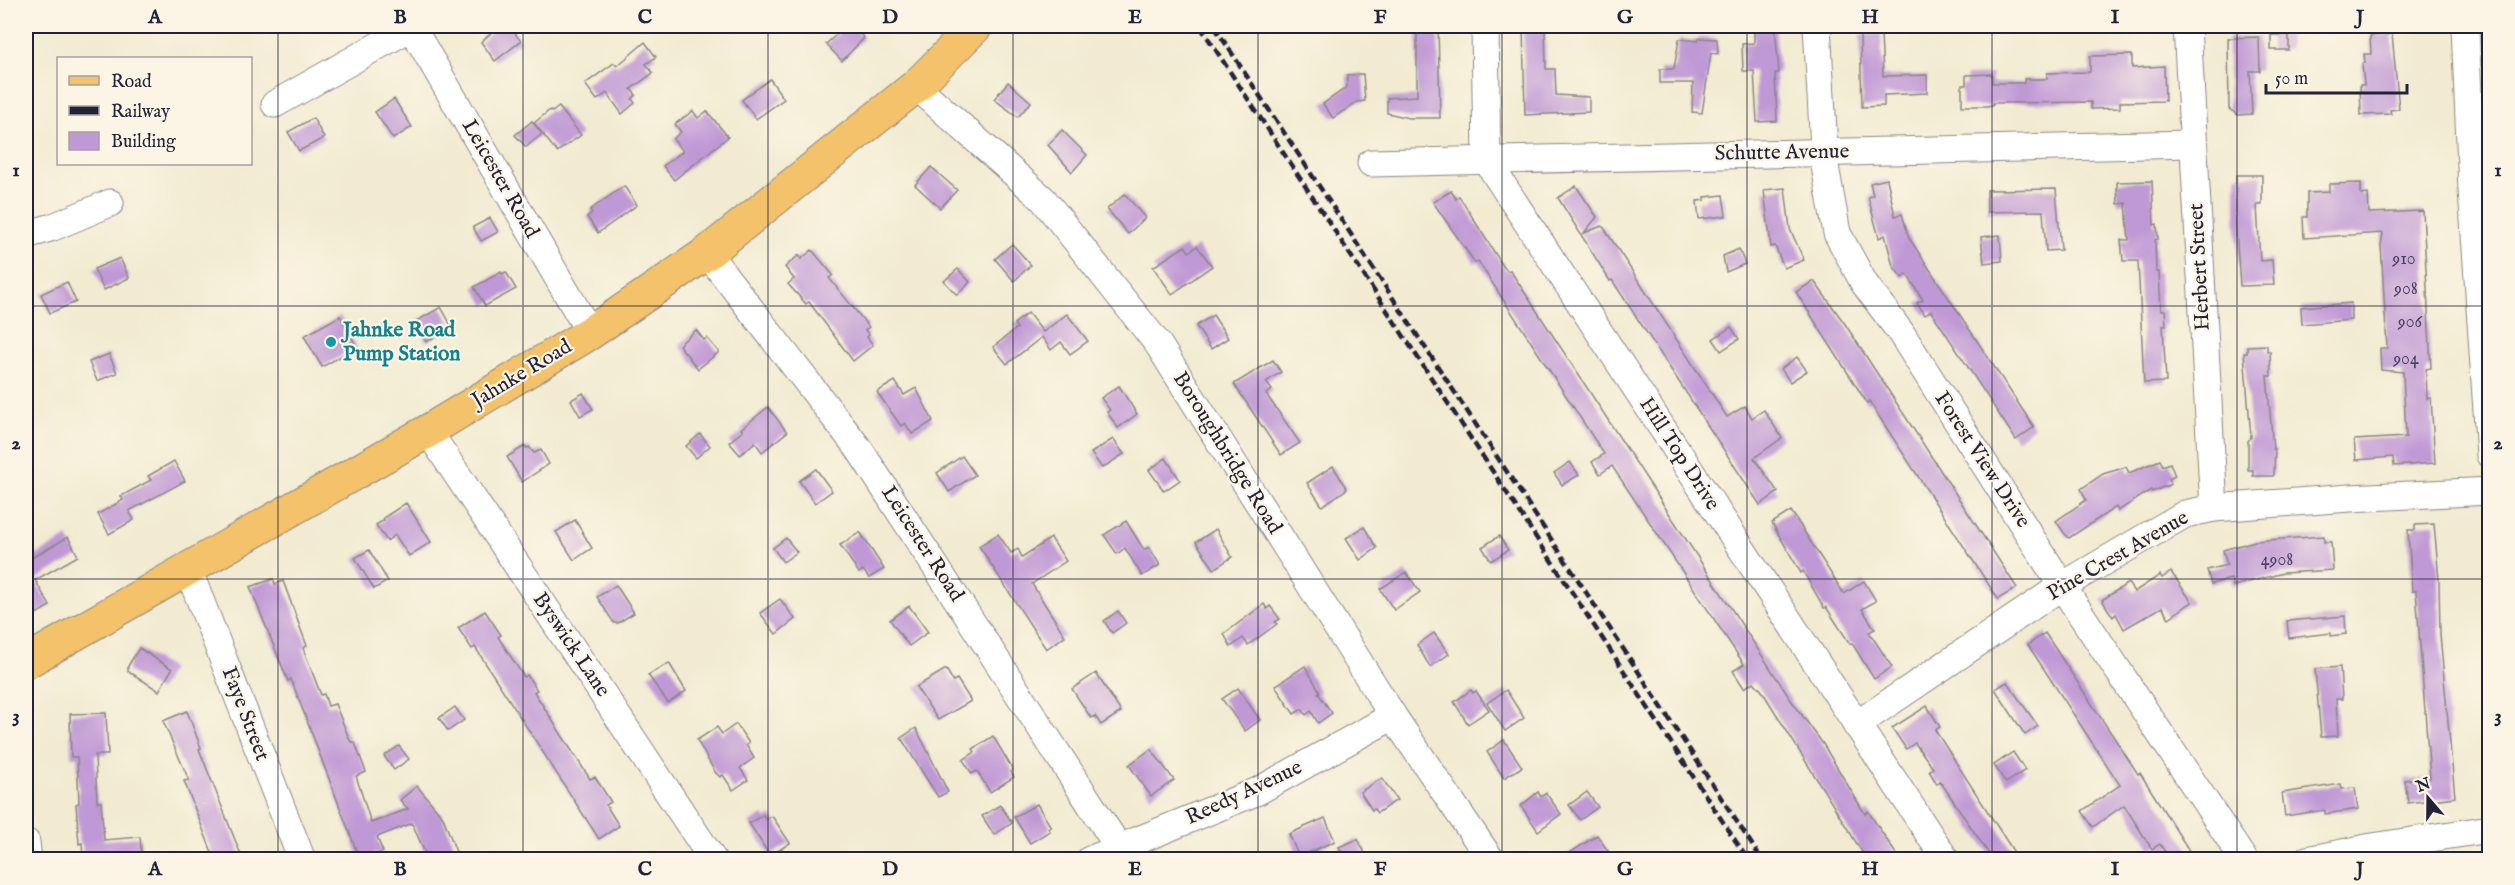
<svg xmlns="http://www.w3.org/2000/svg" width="2515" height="885" viewBox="0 0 2515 885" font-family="'IM FELL English',serif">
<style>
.building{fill:#bf99d5}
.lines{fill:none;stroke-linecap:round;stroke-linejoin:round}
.minor-casing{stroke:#8a8686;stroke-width:29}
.major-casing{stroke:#8a8686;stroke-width:35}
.minor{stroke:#fff;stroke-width:27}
.major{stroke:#f3c26a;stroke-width:33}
.rail{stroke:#22223b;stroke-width:4.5;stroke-dasharray:9 4.5;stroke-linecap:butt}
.grid{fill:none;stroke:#22223b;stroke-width:1.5;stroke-opacity:0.55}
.culture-dot{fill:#0f9aa8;stroke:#fcf5e5;stroke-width:2}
.labels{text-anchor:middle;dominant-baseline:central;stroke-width:4.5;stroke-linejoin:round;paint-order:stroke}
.number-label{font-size:18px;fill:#494062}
.street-label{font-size:21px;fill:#22223b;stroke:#fcf5e5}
.culture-label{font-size:21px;font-weight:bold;fill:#0d838f;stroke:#fcf5e5;text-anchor:start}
.neatline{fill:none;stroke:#22223b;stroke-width:2}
.grid-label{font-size:20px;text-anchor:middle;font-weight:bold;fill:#22223b}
</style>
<rect width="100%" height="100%" fill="#fcf5e5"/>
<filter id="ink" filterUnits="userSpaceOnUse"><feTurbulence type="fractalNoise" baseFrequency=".0167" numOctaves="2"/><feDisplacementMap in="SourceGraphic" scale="12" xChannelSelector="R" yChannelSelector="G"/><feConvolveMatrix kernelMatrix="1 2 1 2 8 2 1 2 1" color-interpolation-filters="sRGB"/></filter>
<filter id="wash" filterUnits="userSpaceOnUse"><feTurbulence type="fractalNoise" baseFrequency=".008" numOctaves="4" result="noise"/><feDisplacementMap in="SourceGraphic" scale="24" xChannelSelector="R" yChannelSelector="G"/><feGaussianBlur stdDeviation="1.35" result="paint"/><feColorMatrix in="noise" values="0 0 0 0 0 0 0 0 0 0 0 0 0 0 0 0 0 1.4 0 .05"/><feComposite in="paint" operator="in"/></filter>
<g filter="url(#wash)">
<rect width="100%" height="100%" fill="#f2ebd2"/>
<g id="blocks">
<g class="building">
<polygon points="499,26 509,26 521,41 495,61 481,42"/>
<polygon points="846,26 853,26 864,38 842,61 826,44"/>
<polygon points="1417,26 1438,26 1440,118 1409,118 1387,113 1387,98 1417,96"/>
<polygon points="1523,26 1545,26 1546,69 1555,69 1556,95 1589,97 1589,112 1525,115"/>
<polygon points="1754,26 1775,26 1779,73 1775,73 1777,121 1757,122 1754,71 1743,71 1742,44 1754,43"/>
<polygon points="1881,34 1883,76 1927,75 1927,93 1884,95 1884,106 1862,107 1860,35"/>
<polygon points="2392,34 2399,109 2390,110 2391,114 2361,115 2360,85 2364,85 2362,64 2365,63 2364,54 2371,54 2370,36"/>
<rect x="2271" y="35" width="18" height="15"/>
<polygon points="2259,37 2260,71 2250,71 2252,114 2238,115 2229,109 2228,38"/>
<polygon points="1699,38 1717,39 1718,54 1711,53 1702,113 1692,112 1693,83 1660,83 1660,69 1674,69 1679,39 1698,41"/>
<polygon points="645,42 656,57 646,64 653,73 631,89 636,95 632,99 635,103 622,114 607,93 597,100 585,84 614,63 617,66"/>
<polygon points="2132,55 2132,68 2164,66 2165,101 2120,102 2120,108 2091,109 2091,102 1993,103 1993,105 1987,106 1962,106 1962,85 1966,85 1966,75 1992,74 1992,83 2024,83 2024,79 2047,79 2047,73 2090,72 2090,56"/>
<polygon points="1363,74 1365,101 1357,102 1333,118 1323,104 1347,87 1347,75"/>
<polygon points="770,79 784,99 756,119 742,100"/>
<polygon points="1008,82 1031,102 1018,117 994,99"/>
<polygon points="394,99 412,127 393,139 375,112"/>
<polygon points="559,107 581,135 557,152 534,123 550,110 552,112"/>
<polygon points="693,111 698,118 707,111 728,137 674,180 663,166 683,151 673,139 681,132 675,124"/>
<polygon points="313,118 324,138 299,151 288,132"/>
<polygon points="532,121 542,134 526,147 515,135"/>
<polygon points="1062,130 1087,155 1072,172 1048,145"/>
<polygon points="931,167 957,190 940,208 915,185"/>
<polygon points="2236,175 2262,175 2262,205 2257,205 2260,261 2272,260 2274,285 2240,286 2235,216 2236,216"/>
<polygon points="1887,179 1895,216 1902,214 1909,238 2034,427 2016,440 1931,311 1925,315 1917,303 1923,300 1907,274 1902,278 1893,266 1885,235 1879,238 1868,197 1873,195 1870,183"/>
<polygon points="2152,181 2154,225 2157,224 2158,239 2155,240 2156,272 2159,272 2161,310 2165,310 2166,325 2163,325 2166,382 2144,383 2138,261 2123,261 2121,240 2129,240 2126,203 2118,204 2117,182"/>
<polygon points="2361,183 2361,195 2368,194 2369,213 2423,211 2431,368 2426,369 2427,399 2431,398 2435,463 2394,466 2393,457 2356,460 2354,440 2406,437 2403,372 2381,370 2380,348 2387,348 2381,245 2383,233 2304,238 2303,217 2307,217 2307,193 2329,192 2329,184"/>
<polygon points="624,186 637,205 598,233 587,217 592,213 590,210"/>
<polygon points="1576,186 1597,217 1584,233 1602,226 1604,228 1727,417 1745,406 1752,418 1764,410 1782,438 1754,458 1778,492 1760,505 1612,280 1610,281 1558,198"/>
<polygon points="1785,188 1790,229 1804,260 1784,268 1775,246 1771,247 1764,190"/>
<polygon points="2056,189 2061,250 2046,251 2043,211 1987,212 1987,190"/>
<polygon points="1451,191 1456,199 1459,196 1503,266 1508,271 1510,270 1791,700 1823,744 1865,814 1868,811 1900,860 1867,860 1762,691 1754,682 1744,688 1733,671 1744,664 1612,466 1600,474 1592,462 1604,454 1478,261 1475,263 1433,202"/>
<polygon points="1125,194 1145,218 1128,234 1107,209"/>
<polygon points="1723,195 1726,216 1699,219 1697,201 1705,200 1705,197"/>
<polygon points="490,218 498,232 481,241 473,227"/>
<polygon points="2000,235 2002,261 1984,263 1981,237"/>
<polygon points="1012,244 1031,265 1014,281 995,259"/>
<polygon points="1185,246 1189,252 1197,246 1212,266 1172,294 1153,267"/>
<polygon points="1739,249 1745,264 1726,272 1723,256"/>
<polygon points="812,250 833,275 829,278 869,327 865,330 869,335 867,337 873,345 853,361 809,302 806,304 788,284 794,279 785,267 799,255 801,259"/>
<polygon points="120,258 129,278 104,290 94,269"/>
<polygon points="958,269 970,282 957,295 944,281"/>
<polygon points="501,272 502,274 506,272 516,289 485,306 474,287"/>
<polygon points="1814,281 1845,324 2017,588 1998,599 1869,401 1867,403 1796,292"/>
<polygon points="67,282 76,302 50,313 41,294"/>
<polygon points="2351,303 2351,320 2302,324 2301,307"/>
<polygon points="441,307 452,327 426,342 415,322"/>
<polygon points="1028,313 1043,332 1067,314 1088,341 1070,354 1061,342 1051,350 1042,337 1007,364 993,347 1017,328 1014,324"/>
<polygon points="1213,315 1228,338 1211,349 1196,326"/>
<polygon points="340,316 357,347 322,367 304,336"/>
<polygon points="1731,327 1739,339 1721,351 1713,339"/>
<polygon points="696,330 704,340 707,338 719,352 698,369 679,345"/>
<polygon points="2267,345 2267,351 2270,351 2271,376 2267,376 2273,449 2275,449 2274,474 2273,476 2253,476 2253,470 2248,470 2248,441 2251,437 2244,353 2247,353 2247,346"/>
<polygon points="109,354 117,373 97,381 89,362"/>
<polygon points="1797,357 1807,371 1790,382 1781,369"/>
<polygon points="1273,360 1281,372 1266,382 1272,390 1266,394 1300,443 1281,455 1234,384"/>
<polygon points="895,381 904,395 916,388 933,421 912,434 905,423 901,426 877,392"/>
<polygon points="1119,386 1137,414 1118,428 1107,412 1110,410 1101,398"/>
<polygon points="583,393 593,409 580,416 571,400"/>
<polygon points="768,407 787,432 762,452 755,442 740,455 729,442 743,431 741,429"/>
<polygon points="700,434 710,446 696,458 686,446"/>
<polygon points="1113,439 1124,454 1102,468 1091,453"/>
<polygon points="525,446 527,448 529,447 534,453 541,450 549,464 522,482 507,457"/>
<polygon points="962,456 975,475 949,492 937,473"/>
<polygon points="1166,458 1180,480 1164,491 1149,470"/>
<polygon points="2160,460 2163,466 2170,463 2175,476 2169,479 2171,484 2152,492 2151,490 2118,511 2116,507 2069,538 2067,537 2056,521 2086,500 2081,489 2103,474 2126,467 2129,473"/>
<polygon points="174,461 185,481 129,511 134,520 109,534 98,514 123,500 121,496 151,480 148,476"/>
<polygon points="1570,462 1579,475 1562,485 1554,473"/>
<polygon points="1333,466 1347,489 1322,506 1307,483"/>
<polygon points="816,469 832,491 815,503 799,481"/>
<polygon points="406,503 431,542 409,556 395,535 387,541 376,525 384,520 383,518"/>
<polygon points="1791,511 1844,594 1864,581 1876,601 1862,609 1875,629 1869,632 1892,667 1874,679 1852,643 1850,644 1826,607 1824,608 1803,571 1801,573 1773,525 1772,523"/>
<polygon points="575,520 592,548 574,560 556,532"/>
<polygon points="1126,521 1144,550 1149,547 1160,565 1142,576 1125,548 1117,554 1104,535"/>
<polygon points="2434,524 2439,580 2440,635 2455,797 2408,803 2405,780 2430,778 2419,631 2416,591 2412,591 2408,530 2415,530 2415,525"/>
<polygon points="1364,527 1377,548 1360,560 1346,538"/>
<polygon points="1216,529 1232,557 1214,569 1196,542"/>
<polygon points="860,532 884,569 869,578 863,570 859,573 840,545"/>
<polygon points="998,534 1011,553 1018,549 1022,557 1051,538 1066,561 1032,584 1065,636 1046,649 979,546"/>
<polygon points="1499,536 1508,550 1491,561 1482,547"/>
<polygon points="2324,536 2324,542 2331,542 2333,570 2283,573 2233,586 2231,579 2211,584 2207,570 2227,565 2223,550 2255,541"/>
<polygon points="68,537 78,556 35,580 50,606 36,614 26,596 26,561"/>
<polygon points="786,538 797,552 783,562 773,548"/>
<polygon points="369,550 388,581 374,589 355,558"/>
<polygon points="1406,572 1420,592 1394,610 1380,589"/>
<polygon points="2171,572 2192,602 2169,618 2162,607 2124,629 2116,614 2113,617 2102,600 2128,583 2134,592 2160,575 2162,578"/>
<polygon points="273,579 275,584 283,581 307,646 303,648 321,695 324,694 328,706 335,704 350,741 355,743 366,772 356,776 371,823 408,809 400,800 417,786 443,817 459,860 428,860 412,823 377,837 383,852 360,860 291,679 288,681 250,587"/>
<polygon points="616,585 634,613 618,623 614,623 597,597"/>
<polygon points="780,599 795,619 776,634 760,613"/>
<polygon points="1264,604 1267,609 1270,606 1280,619 1275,622 1277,624 1248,645 1243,638 1231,647 1224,634"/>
<polygon points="909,606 928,632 909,646 890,620"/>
<polygon points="485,611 501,635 498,637 524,677 527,675 537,690 534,692 590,779 595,777 611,802 606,805 619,826 599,839 475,647 472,649 458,628"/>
<polygon points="1118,611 1126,623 1112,633 1104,621"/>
<polygon points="2345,616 2346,634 2331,636 2331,633 2289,638 2287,621"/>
<polygon points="1434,633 1449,654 1430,667 1417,645"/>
<polygon points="2045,633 2138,774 2140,773 2195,860 2170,860 2160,844 2152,849 2124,805 2093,827 2082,811 2120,785 2028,645"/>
<polygon points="139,648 172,669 159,691 128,671 128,666"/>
<polygon points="669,663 686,691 668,703 648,675"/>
<polygon points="1305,666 1320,692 1318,693 1332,713 1318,723 1311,711 1306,715 1302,709 1294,714 1275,686"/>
<polygon points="2340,667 2342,699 2336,699 2338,736 2321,737 2315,669"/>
<polygon points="946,669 953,681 957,679 971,701 938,720 916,687"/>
<polygon points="1096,673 1121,712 1101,725 1095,716 1091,718 1072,689"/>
<polygon points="2007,682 2038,726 2025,735 1995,689"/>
<polygon points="1238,688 1260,720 1245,731 1222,699"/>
<polygon points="1471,690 1473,693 1476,691 1489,710 1468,724 1454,702"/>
<polygon points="1506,690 1524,718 1505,731 1487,703"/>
<polygon points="1927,706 1940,727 1935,730 2019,860 1993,860 1940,781 1937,784 1929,771 1933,768 1915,743 1906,749 1892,728"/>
<polygon points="455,707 464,720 448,731 439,718"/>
<polygon points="187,711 201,748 199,749 243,860 215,860 184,781 189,780 163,721"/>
<polygon points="106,713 108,755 95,755 97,802 101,802 104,840 140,837 142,860 83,860 82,843 79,844 76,804 79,803 77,757 71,757 70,714"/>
<polygon points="736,724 749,743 746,745 754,758 740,768 748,780 733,790 723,775 720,777 715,772 697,740 717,727 722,734"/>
<polygon points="916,728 948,792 938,797 901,738"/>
<polygon points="993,736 1013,770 1011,772 1014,777 990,792 977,771 972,774 963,760 975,752 973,749"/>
<polygon points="1504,740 1522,767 1504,778 1487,752"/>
<polygon points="399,746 409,759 394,770 384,756"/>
<polygon points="1151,749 1174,780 1151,796 1129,765"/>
<polygon points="2013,752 2025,770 2006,783 1994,765"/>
<polygon points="1382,778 1397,800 1377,813 1374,809 1372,810 1360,792"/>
<polygon points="2341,784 2342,789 2355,788 2358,809 2325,814 2325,810 2285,816 2282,793"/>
<polygon points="1538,792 1541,797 1546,793 1561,814 1538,831 1521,806"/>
<polygon points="1587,792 1598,807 1580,820 1569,805"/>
<polygon points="1037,804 1051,827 1048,828 1050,831 1030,843 1014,817"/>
<polygon points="1000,805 1012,823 994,835 982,816"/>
<polygon points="763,815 766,819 772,816 790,843 770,856 749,823"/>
<polygon points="1325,818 1335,841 1299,857 1289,834"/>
<polygon points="1597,835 1610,854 1600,860 1559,860"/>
<polygon points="1358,839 1368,860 1345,860 1339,847"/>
</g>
</g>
</g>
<g filter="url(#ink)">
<use href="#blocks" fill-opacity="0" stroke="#8a8686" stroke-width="1.5"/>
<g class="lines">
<defs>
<g id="minor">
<polyline points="411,26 590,333"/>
<polyline points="1485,26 1487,160 1494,172 1946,860"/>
<polyline points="1817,26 1825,166 1837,233 1864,283 1901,333 2062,586 2244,860"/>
<polyline points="2187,26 2214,508"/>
<polyline points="2465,26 2472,190 2490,455"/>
<polyline points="916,86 1043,199 1158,344 1393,716 1491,860"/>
<polyline points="275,104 413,26"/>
<polyline points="1371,163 2192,144"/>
<polyline points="26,235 53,227 110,203"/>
<polyline points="707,253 859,449 1119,848"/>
<polyline points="428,431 713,860"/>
<polyline points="188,569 302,860"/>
<polyline points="1856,725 2062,586 2185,514 2214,508 2350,498 2490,491"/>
<polyline points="26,842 28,860"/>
<polyline points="1090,860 1258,791 1393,716"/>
<polyline points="2307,860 2372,847 2490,829"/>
</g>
<polyline id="major" points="26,662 428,431 590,333 707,253 916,86 976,26"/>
</defs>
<use href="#minor" class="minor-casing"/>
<use href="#major" class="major-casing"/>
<use href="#minor" class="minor"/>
<use href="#major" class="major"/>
<g class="rail">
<polyline points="1200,26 1748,860"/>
<polyline points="1214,26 1762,860"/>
</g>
</g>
</g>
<path class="grid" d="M278,26V860M523,26V860M768,26V860M1013,26V860M1258,26V860M1502,26V860M1747,26V860M1992,26V860M2237,26V860M26,306H2490M26,579H2490"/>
<circle class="culture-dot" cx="331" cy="342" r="6"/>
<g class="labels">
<g class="number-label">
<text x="2404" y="259">910</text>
<text x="2406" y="289">908</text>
<text x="2410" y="322">906</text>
<text x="2406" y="359">904</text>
<text x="2277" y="560">4908</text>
</g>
<g class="street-label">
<text transform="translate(1782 153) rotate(-1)">Schutte Avenue</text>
<text transform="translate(500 179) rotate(60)">Leicester Road</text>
<text transform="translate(2200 267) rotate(-93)">Herbert Street</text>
<text transform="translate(522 374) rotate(-31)">Jahnke Road</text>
<text transform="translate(1227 453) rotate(58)">Boroughbridge Road</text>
<text transform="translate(1679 454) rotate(57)">Hill Top Drive</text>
<text transform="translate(1982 460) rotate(57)">Forest View Drive</text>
<text transform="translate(922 544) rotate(57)">Leicester Road</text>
<text transform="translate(2118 556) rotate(-30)">Pine Crest Avenue</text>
<text transform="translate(571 645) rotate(56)">Byswick Lane</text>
<text transform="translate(245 714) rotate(69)">Faye Street</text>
<text transform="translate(1244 793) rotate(-25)">Reedy Avenue</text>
</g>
<g class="culture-label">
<text x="343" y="330">Jahnke Road<tspan x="343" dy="24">Pump Station</tspan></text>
</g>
</g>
<rect width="2515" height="885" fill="none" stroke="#fcf5e5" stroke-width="66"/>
<rect x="57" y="57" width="195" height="108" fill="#fcf5e5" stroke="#a5a1a1" stroke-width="1.5"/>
<rect x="69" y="76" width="30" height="9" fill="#f3c26a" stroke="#a5a1a1" stroke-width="1.5"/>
<text x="111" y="87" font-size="18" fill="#22223b">Road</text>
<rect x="69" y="106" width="30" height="9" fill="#22223b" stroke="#a5a1a1" stroke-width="1.5"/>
<text x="111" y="117" font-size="18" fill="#22223b">Railway</text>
<rect x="69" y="132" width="30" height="18" fill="#bf99d5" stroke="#a5a1a1" stroke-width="1.5"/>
<text x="111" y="147" font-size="18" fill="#22223b">Building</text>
<g transform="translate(2428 798) rotate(340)" stroke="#fcf5e5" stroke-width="4.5" paint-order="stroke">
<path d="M0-4.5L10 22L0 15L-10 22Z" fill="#22223b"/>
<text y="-9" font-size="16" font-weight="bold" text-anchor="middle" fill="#22223b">N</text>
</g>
<path d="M2266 84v9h141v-9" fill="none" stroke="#22223b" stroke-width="3"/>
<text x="2275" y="84" font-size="18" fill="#22223b" stroke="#fcf5e5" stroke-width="4.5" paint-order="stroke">50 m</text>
<rect x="33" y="33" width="2449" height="819" class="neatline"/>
<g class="grid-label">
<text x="155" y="23">A</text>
<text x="400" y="23">B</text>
<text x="645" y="23">C</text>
<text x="890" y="23">D</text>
<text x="1135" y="23">E</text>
<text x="1380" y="23">F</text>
<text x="1625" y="23">G</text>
<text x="1870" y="23">H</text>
<text x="2115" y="23">I</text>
<text x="2360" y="23">J</text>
<text x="16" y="176">1</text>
<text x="2498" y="176">1</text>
<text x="16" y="449">2</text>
<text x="2498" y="449">2</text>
<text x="16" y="722">3</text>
<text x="2498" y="722">3</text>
<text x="155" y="875">A</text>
<text x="400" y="875">B</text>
<text x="645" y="875">C</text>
<text x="890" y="875">D</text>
<text x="1135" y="875">E</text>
<text x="1380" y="875">F</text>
<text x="1625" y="875">G</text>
<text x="1870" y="875">H</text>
<text x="2115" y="875">I</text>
<text x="2360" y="875">J</text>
</g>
</svg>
